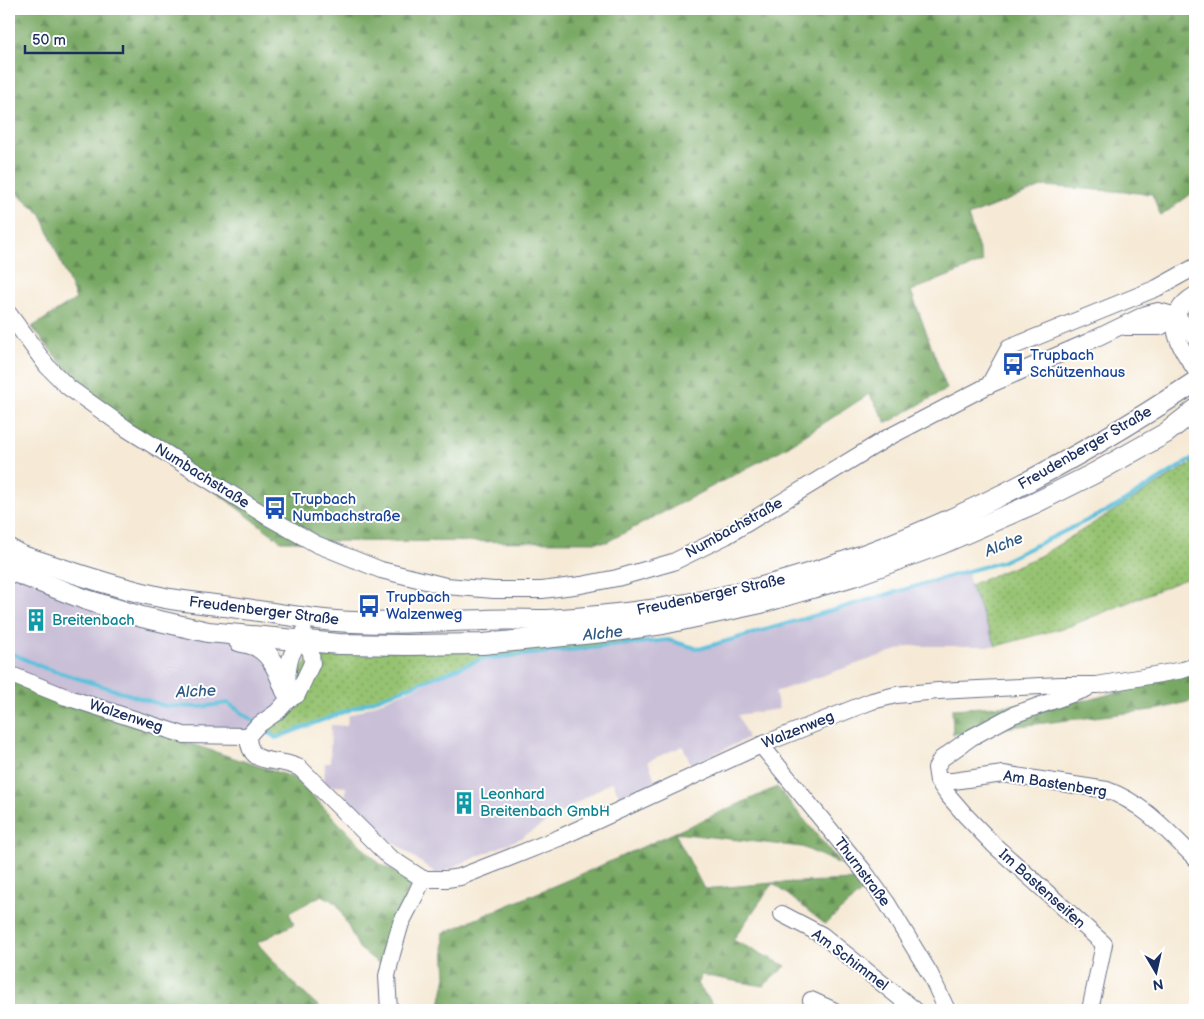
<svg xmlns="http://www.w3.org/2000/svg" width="1204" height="1019" viewBox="0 0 1204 1019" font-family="'Balsamiq Sans',sans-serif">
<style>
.industrial{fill:#c9bfd7}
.grass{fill:url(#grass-dots);stroke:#587968}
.forest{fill:url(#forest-firs);stroke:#4a6c60}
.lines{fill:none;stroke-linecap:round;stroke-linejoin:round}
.stream{stroke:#5dc0dc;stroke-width:4}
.minor-casing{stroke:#687088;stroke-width:18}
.major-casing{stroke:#687088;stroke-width:22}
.minor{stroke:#fff;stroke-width:16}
.major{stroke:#fff;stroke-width:20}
.labels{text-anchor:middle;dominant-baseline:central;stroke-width:4;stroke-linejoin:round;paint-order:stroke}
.transit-label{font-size:15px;fill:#164399;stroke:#fff;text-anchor:start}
.street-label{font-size:15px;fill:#1b2f5e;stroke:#fff}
.culture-label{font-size:15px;fill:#0d838f;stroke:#fff;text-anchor:start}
.water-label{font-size:16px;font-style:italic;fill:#2f5a84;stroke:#fff}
</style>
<defs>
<pattern id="grass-dots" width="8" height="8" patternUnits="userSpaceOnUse" patternTransform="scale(1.25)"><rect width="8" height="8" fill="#96c371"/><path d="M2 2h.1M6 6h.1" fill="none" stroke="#7a9f60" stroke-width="1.8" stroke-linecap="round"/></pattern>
<pattern id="forest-firs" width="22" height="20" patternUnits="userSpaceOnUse" patternTransform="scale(1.25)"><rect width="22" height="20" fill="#78a963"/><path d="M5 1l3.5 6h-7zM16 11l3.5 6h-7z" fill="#628a55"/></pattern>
</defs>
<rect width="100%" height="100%" fill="#fff"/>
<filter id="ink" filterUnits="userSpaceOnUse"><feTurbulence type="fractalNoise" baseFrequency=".02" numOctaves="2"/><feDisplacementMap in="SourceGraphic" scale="10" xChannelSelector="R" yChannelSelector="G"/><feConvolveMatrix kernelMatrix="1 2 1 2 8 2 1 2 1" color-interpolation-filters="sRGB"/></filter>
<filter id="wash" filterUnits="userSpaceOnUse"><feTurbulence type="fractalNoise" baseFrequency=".0096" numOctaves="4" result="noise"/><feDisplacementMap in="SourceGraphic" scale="20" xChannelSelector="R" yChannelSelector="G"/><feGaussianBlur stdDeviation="1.12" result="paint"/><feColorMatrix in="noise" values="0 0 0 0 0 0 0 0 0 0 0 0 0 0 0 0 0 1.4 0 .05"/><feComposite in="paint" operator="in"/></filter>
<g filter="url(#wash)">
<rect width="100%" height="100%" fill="#f6ead6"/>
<g class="industrial">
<polygon points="9,570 258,647 288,700 248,736 184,735 9,676"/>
<polygon points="968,571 970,585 996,646 909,646 775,692 779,709 738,715 748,738 691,765 683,746 648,761 656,783 621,800 612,781 521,838 437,874 345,807 346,787 324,785 325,763 330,763 331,725 347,726 348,716 482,659 668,640 699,649"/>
</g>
<g class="grass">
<polygon points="1195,461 1195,575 1070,626 996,646 970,585 1040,556"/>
<polygon points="668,640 482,659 276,738 257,726 282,707 311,652 406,645"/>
</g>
<g class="forest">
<polygon points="9,9 1195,9 1195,191 1161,216 1152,194 1044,186 968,216 983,262 911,291 947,389 887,423 869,394 787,447 607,542 281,541 87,395 32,327 76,299 41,214 9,186"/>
<polygon points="1194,670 1195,700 1160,709 953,734 952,709 1089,700"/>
<polygon points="9,678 182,741 295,778 377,862 412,882 382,966 359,948 337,904 322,895 289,913 294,924 257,943 299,989 323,1010 9,1010"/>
<polygon points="777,787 842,865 802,847 675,833 704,889 773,883 854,880 863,891 825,924 773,883 733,940 786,966 763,986 701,975 697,984 718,1010 439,1010 446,976 443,933 584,873"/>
</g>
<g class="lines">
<g class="stream">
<polyline points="9,652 42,667 165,706 200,707 228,703 255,722"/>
<polyline points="262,728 276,738 482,659 668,640 699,649 968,571 1001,562 1117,506 1195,457"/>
</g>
</g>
</g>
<g filter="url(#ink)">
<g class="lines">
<defs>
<g id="minor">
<path d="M1195,295C1161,315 1177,344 1195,369"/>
<polyline points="9,314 47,366 68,387 127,429 268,517 316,544 381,570 446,586 494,590 542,590 581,585 617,578 673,562 726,536 887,438 989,385 1088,342 1146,314 1158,311 1177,316"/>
<polyline points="1177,316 1195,337"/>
<polyline points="1125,327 1160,327 1177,316"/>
<polyline points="989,385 1009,348 1157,288 1195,267"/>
<path d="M303,640L311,652L312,663L297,695L288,700L277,712L257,726L248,736C249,762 265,759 284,763C290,764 295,766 300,768L389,857L423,879H447L460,877L506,859L559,838L761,745L872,701L896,695L938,691L1061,685H1097L1183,670L1195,666"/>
<polyline points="9,674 66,697 184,735 248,736"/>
<polyline points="1086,689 1013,715 972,737 941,759 936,768 938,781 947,794 966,816 994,845 1104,944 1090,1010"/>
<path d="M286,693C287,681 287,663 293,652C297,642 303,646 304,632"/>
<polyline points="761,745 863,870 887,903 930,974 947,1010"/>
<path d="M938,781H953L1003,774L1107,790C1143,803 1168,832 1195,858"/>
<polyline points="782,914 822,935 915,1010"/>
<polyline points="811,1000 833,1010"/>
<polyline points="389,1010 387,976 392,954 401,923 415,896 423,879"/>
</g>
<g id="major">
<path d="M9,549L22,556C69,571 116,588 165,598C187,602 210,604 232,607C267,612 302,618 336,621C386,625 436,621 485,620C506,619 526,620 547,620C584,618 621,614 658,609C852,579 1033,490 1195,382"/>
<polyline points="9,570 87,600 142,617 208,632 339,644 406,645 483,644 614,631 663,624 761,603 853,576 941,544 1035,503 1093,474 1166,433 1195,410"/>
<path d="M239,641C245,643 253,644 258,647C274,656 280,676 286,691"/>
</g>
</defs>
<use href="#minor" class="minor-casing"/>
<use href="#major" class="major-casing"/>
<use href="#minor" class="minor"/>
<use href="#major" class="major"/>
</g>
</g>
<defs>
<symbol id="bus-bare" viewBox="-9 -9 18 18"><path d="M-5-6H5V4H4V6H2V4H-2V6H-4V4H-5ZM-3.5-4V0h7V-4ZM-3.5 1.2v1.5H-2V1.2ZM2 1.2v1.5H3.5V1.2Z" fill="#1a4fb4" stroke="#fff" stroke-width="2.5" paint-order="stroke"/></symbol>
<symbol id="building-bare" viewBox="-9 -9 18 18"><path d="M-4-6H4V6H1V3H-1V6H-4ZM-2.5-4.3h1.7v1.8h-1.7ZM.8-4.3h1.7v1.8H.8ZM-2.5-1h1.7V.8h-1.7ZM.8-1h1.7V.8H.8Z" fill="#0f9aa8" stroke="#fff" stroke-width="2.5" paint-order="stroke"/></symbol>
</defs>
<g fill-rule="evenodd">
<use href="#bus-bare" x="997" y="348" width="32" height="32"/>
<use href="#bus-bare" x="259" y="492" width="32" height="32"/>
<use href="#bus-bare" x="353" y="590" width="32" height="32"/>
<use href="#building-bare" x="20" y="604" width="32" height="32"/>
<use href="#building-bare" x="448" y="787" width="32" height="32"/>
</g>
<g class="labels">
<g class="transit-label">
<text x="1030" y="355">Trupbach<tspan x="1030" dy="17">Schützenhaus</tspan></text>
<text x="292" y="499">Trupbach<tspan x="292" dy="17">Numbachstraße</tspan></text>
<text x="386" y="597">Trupbach<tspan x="386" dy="17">Walzenweg</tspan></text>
</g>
<g class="street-label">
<text transform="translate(1085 448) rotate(-30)">Freudenberger Straße</text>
<text transform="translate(202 476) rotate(32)">Numbachstraße</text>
<text transform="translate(734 528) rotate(-29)">Numbachstraße</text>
<text transform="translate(711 595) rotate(-12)">Freudenberger Straße</text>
<text transform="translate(264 611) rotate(7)">Freudenberger Straße</text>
<text transform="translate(126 716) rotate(18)">Walzenweg</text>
<text transform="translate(798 730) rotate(-22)">Walzenweg</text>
<text transform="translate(1055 784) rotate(9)">Am Bastenberg</text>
<text transform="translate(862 872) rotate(53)">Thurnstraße</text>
<text transform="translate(1042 889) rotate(42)">Im Bastenseifen</text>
<text transform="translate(850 960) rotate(37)">Am Schimmel</text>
</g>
<g class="culture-label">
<text x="52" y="620">Breitenbach</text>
<text x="480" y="794">Leonhard<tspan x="480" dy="17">Breitenbach GmbH</tspan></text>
</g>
<g class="water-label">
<text transform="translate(1004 545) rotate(-22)">Alche</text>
<text transform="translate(603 634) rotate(-6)">Alche</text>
<text transform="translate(196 692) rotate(-3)">Alche</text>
</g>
</g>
<rect width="1204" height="1019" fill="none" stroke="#fff" stroke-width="30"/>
<g transform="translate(1156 972) rotate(171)" stroke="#ffffff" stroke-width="4" paint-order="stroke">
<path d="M0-4L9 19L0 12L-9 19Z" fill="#1b2f5e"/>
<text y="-8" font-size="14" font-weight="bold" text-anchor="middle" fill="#1b2f5e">N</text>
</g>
<path d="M25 45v8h98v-8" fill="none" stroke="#1b2f5e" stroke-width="2.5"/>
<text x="32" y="45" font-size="15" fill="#1b2f5e" stroke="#ffffff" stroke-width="4" paint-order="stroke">50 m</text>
</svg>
